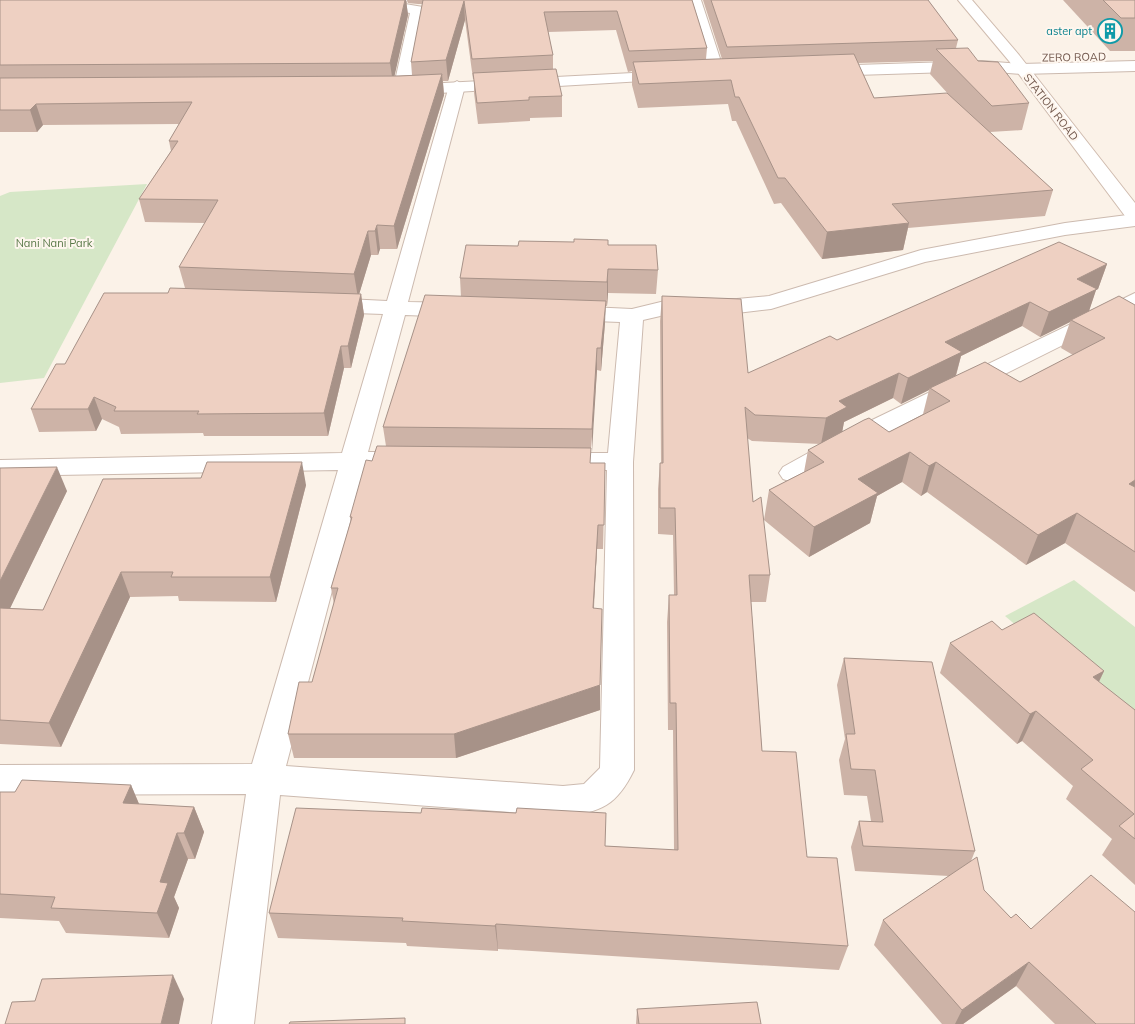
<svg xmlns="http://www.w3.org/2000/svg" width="1135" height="1024" viewBox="0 0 1135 1024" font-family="Mulish,sans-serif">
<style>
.green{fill:#d6e7c7}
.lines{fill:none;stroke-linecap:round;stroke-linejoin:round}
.minor-casing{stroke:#ccbaaf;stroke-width:2}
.tertiary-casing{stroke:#ccbaaf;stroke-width:2}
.secondary-casing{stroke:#d0bcaf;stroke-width:2}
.minor{fill:#fff;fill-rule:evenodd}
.tertiary{fill:#fff;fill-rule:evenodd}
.secondary{fill:#fff;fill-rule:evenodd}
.wall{fill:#cdb3a7;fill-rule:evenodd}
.shaded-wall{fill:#a79288}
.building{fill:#eed0c2;stroke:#a79288}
.labels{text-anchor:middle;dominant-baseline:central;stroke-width:4;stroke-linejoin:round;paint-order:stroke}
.far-culture-label{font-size:11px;fill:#0d838f;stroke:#fef6ee;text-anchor:end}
.far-street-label{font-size:11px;fill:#73594e;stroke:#fef6ee}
.far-park-label{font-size:11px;fill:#587847;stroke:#fef6ee}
</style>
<rect width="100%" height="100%" fill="#fbf2e8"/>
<g class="green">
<polygon points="147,184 44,378 0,383 0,196 10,192"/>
<polygon points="1074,580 1135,627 1135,727 1005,616"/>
</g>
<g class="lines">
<defs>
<g id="minor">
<polygon points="393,0 407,0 405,4 423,7 425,10 409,90 401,95 393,90 410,13 392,10 390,7"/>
<polygon points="687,0 701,0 725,74 723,77 711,77 709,74"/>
<path d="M457,81L465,86L408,302L457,303L465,305L468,310L465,315L457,317L405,315L368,452H408L417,454L421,460L417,466L408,468L364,469L286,766L563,786L584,784L600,768L607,470L554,469L545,467L541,461L545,455L554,453H608L620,322L568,320L560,318L557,313L560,308L568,306L632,309L669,300L737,299L769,296L921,250L1065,223L1135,214V226L1065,235L925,262L771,309L737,313L669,314L643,320L633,462L634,770C617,805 601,813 563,816L280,795L254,1024H212L246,794L0,795V765L252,764L338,470L0,476V460L342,453L383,314L326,312L318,310L315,305L318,300L326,298L387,301L449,86Z"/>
<polygon points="1135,293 1135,309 857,448 801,479 792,482 783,479 779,473 783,467 839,436"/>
</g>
<g id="tertiary">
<polygon points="982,61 1021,64 1135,61 1135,71 1021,74 982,71 824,76 816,71 824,66"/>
<polygon points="671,71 677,73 679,76 677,79 406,95 398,90 406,85"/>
</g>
<polygon id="secondary" points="958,0 972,0 1019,55 1135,203 1135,222 1128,220 1009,61"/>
</defs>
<use href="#minor" class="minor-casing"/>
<use href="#tertiary" class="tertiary-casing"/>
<use href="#secondary" class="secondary-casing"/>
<use href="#minor" class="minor"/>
<use href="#tertiary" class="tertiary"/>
<use href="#secondary" class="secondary"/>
</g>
<g class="wall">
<path d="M0,0H406L408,15L394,76L412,75L411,62L423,4H418L408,3L407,0H692L707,48L706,59H722L703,0H928L958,40L956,48L978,61L1029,103L1022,130L990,132L1053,190L1045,216L908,228L903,250L822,259L781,203L774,204L736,121H732L728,104L638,108L632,85V71L628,72L616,30L548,32L553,55V69L562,96V117L530,118V121L478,124L474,93V79H473L465,20L448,81H443L444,95L397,249H380L378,255H371L359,294H361L364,315L351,368H344L328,436H204L203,433L121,434L119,427L102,419L96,431L39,432L31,409L65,364L168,293L185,288L179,267L205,223L145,222L139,199L171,151L169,141L179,124L43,125L37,132H0ZM933,61L930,74L950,96L874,98L858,63Z"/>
<polygon points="1063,0 1135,0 1135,51 1110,51"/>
<polygon points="608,245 658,270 656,294 608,293 607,306 605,306 605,323 601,371 597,370 590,463 605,463 603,549 597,549 594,608 600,710 456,758 294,758 288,734 312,682 334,604 331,588 351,522 350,517 372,461 386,446 383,427 461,297 460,278 518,246"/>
<path d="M1107,264L1098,289L1096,290L1089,311L1135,305V592L1065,543L1026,565L927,492L921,496L902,482L877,496L870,523L809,557L764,520L769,490L804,472L808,450L821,444L752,441L747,438L753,502L770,575L766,602H751L762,751L807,857L848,946L839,970L498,949V951L407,946L406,943L278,938L269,913L605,846L674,850L673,730H668L667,622L669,595H674L673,535L658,534V489L660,463H661L660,321L662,296L748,373L837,340ZM1070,322L1061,348L1073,355L1020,382L956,376L961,356L1022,326L1040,337ZM929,390L923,414L889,432H842L844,422L893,398L901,404Z"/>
<polygon points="0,468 67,491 10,608 43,610 103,479 306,485 276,602 179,601 178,596 130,597 61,747 0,744"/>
<polygon points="1002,630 1104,671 1099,682 1135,710 1135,885 1102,855 1112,839 1066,799 1073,786 1022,741 1017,744 940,673 950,643"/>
<polygon points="844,658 975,851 971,861 984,890 1011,918 1031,929 1135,1024 1055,1024 1016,986 963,1024 942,1024 874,945 883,920 949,876 855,871 851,847 859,821 871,821 867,796 844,795 839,760 845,739 837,685"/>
<polygon points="131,785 139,804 194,807 204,832 195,859 188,859 174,897 179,908 169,938 66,933 59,921 0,918 0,792 15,792"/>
<polygon points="637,1009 761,1024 636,1024"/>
</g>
<g class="shaded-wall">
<polygon points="405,0 406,0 408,15 393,83 390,63"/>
<polygon points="464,1 465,20 448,81 446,60"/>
<polygon points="442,74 444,95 397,249 394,226"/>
<polygon points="36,104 43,125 37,132 30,110"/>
<polygon points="909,223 903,250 822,259 827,232"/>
<polygon points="377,225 380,249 378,255 375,231"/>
<polygon points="368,231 371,255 358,298 354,274"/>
<polygon points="1107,264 1098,289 1096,290 1088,314 1071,320 1070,322 1040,337 1049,312 1077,279"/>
<polygon points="608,269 608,293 607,306 607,282"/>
<polygon points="361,294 364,315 351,368 348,346"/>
<polygon points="606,301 605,323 601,371 601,348"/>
<polygon points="1030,302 1022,326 961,356 955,378 930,388 929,390 901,404 908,378 945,342"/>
<polygon points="341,346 344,368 328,436 324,413"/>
<polygon points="597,348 597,370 592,452 592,429"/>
<polygon points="899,373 893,398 844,422 842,433 821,444 826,418 839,401"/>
<polygon points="94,397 102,419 96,431 88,409"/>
<polygon points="910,452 902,482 877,496 870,523 809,557 814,527 858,479"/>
<polygon points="302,462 306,485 276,602 270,577"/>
<polygon points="936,462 927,492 921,496 929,466"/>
<polygon points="57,467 67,491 0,629 0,581"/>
<polygon points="1135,480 1135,503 1129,484"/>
<polygon points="1077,513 1065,543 1026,565 1038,535"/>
<polygon points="598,525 597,549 592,633 593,608"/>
<polygon points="121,572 130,597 61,747 49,723"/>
<polygon points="1104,671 1089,702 1093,677"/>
<polygon points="600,685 600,710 456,758 454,734"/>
<polygon points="1036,711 1022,741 1017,744 1030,714"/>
<polygon points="131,785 142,811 123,803"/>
<polygon points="194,807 204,832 195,859 184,833"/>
<polygon points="177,833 188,859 174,897 179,908 169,938 157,913 160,882"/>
<polygon points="496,924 498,949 498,951 495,926"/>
<polygon points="1029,962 1016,986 963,1024 955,1024 962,1010"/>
<polygon points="173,975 184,999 179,1024 161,1024"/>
</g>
<g class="building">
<polygon points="0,0 405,0 390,63 0,65"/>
<polygon points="423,0 692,0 707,48 629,51 617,11 544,12 553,55 472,59 464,1 446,60 411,62"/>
<polygon points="711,0 928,0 958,40 727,47"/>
<polygon points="1103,0 1135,0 1135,18 1121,18"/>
<polygon points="968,48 978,61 998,62 1029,103 992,106 936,49"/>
<polygon points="854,54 874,98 947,93 1053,190 892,204 909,223 827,232 785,178 778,178 739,97 735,97 731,80 639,84 633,62"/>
<polygon points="556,69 562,96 529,97 529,100 477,103 473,73"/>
<polygon points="442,74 394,226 377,225 375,231 368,231 354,274 179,267 218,200 139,199 178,141 169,141 192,102 36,104 30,110 0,110 0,78 399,76"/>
<polygon points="574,239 608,240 608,245 656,245 658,270 608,269 607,282 460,278 466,245 518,246 519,241 574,242"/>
<polygon points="1059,242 1107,264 1077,279 1097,289 1049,312 1030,302 945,342 962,352 908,378 899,373 839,401 847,407 826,418 755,415 745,407 753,502 761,497 770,575 749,575 762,751 796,752 807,857 837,858 848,946 496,924 495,926 402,921 403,918 269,913 296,808 421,813 422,808 516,813 517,808 606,813 605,846 678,850 676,703 670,703 669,595 677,595 675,508 660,508 660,463 663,463 662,296 741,299 748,373 830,336 837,340"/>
<polygon points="170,288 361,294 348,346 341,346 324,413 197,414 199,411 114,411 116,407 94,397 88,409 31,409 56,364 65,364 104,293 168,293"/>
<polygon points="425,295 606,301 601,348 597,348 592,429 383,427"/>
<polygon points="1119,296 1135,305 1135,480 1129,484 1135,487 1135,552 1077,513 1038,535 936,462 929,466 910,452 858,479 878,493 814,527 769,490 824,462 808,450 864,420 869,418 889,432 950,401 930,388 985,362 1020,382 1105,338 1071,320"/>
<polygon points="377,446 591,448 590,463 605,463 604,525 598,525 593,608 602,609 600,685 454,734 288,734 299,682 312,682 338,588 331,588 352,517 350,517 366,460 372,461"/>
<polygon points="207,462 302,462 270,577 171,577 173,572 121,572 49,723 0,720 0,608 43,610 103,479 201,478"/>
<polygon points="57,467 0,581 0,468"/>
<polygon points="1034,613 1104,671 1093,677 1135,710 1135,839 1119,826 1134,814 1081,769 1093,760 1036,711 1030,714 950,643 992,621 1002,630"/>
<polygon points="844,658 932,662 975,851 863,846 859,821 883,822 875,770 851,769 846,734 855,734"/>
<polygon points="22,780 131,785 123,803 194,807 184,833 177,833 160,882 168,883 157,913 51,908 55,897 0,894 0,792 15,792"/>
<polygon points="977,857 984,890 1011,918 1016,914 1031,929 1091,875 1135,912 1135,1024 1096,1024 1029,962 962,1010 883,920"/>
<polygon points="173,975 161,1024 5,1024 12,1002 35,1001 42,979"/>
<polygon points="757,1002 761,1024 639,1024 637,1009"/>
<polygon points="405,1018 405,1024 289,1024 290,1022"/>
</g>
<defs>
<symbol id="building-ring" viewBox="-11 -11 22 22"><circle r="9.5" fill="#fef6ee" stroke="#0f9aa8" stroke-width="1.5"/><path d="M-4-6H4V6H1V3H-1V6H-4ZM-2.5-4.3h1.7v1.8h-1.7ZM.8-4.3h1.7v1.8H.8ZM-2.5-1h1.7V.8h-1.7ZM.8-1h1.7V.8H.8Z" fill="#0f9aa8"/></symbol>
</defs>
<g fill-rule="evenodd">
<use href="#building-ring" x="1096" y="17" width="28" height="28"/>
</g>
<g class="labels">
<g class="far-culture-label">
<text x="1092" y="31">aster apt</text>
</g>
<g class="far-street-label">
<text transform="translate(1074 57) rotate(-1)">ZERO ROAD</text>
<text transform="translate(1051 107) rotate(52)">STATION ROAD</text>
</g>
<g class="far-park-label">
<text x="54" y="243">Nani Nani Park</text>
</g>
</g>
</svg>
